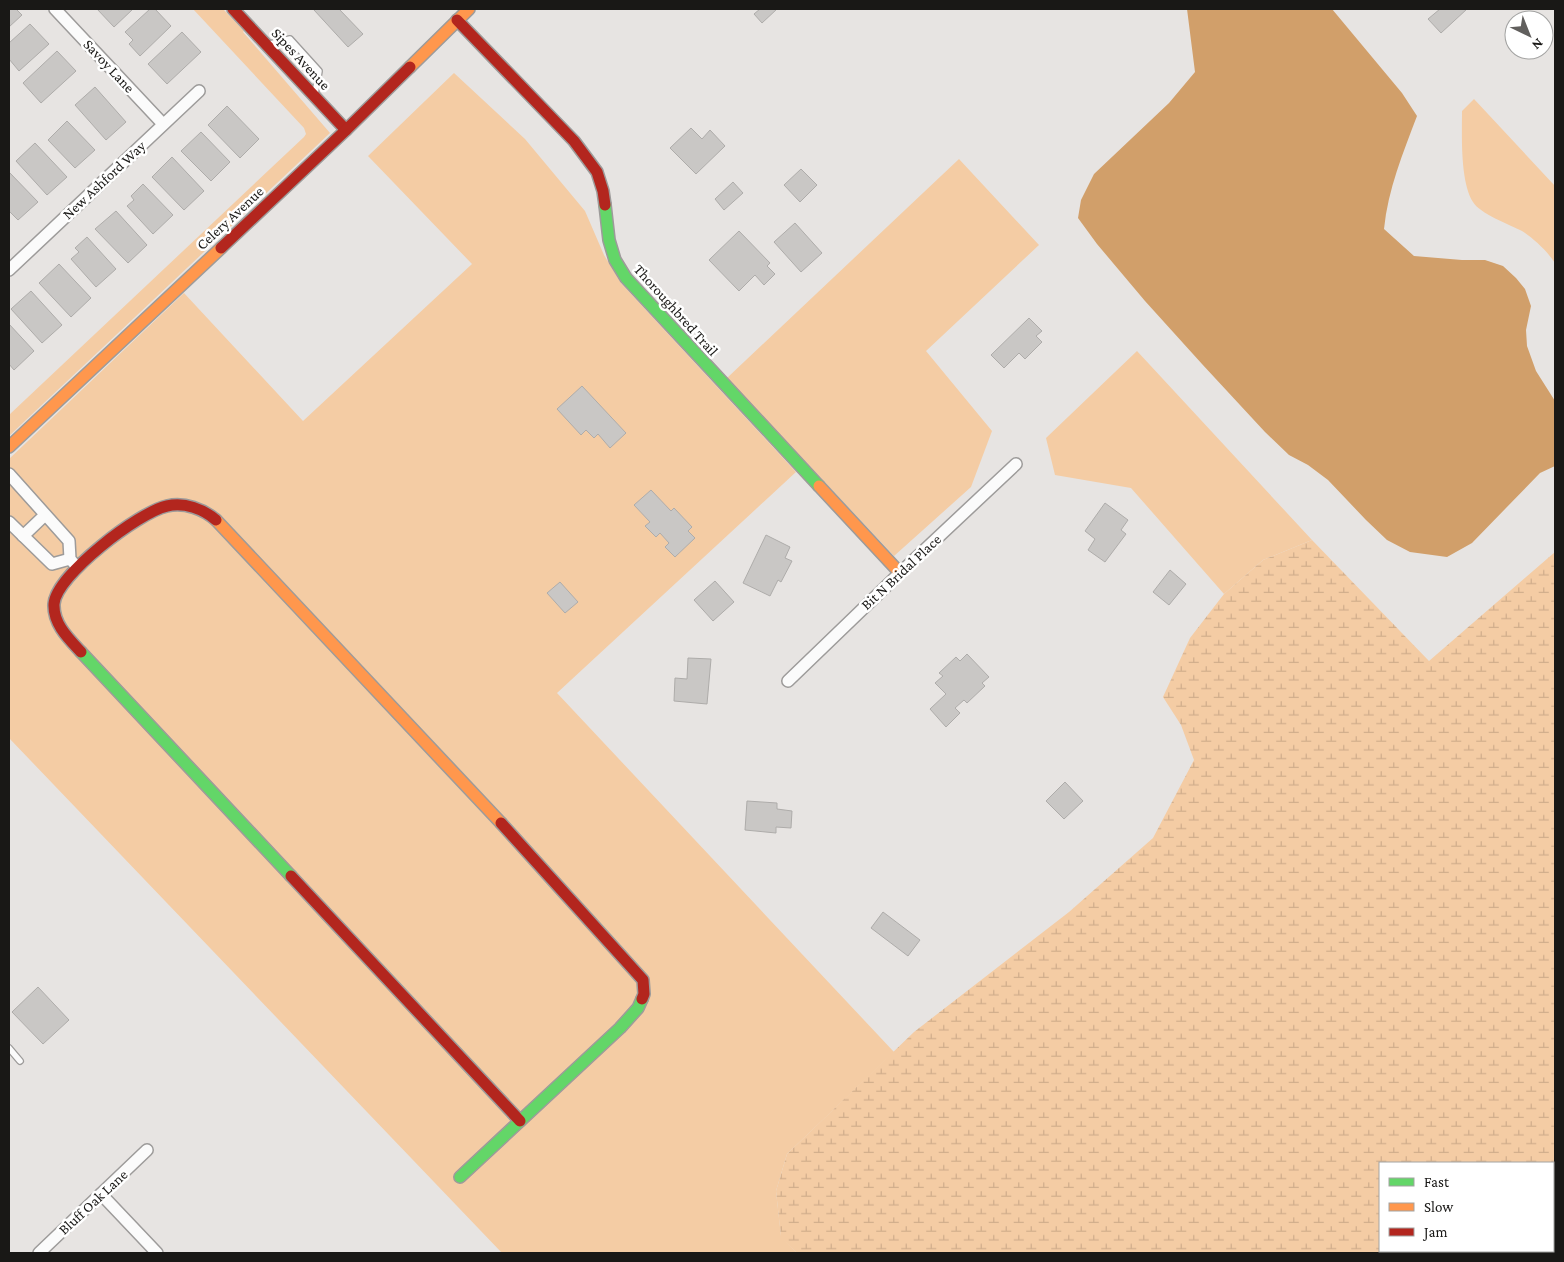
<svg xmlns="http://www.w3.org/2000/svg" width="1564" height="1262" viewBox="0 0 1564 1262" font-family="'Crimson Pro',serif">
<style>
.green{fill:#f4cca4}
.wetland{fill:url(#wetland-marsh);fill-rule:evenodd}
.water{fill:#d19f6a}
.building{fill:#c9c7c5;stroke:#aeacaa}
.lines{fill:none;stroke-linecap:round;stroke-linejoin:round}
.lane-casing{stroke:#9d9b9a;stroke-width:8}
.street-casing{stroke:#9d9b9a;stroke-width:14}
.fast-casing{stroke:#9d9b9a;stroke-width:14}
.slow-casing{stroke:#9d9b9a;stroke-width:14}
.jam-casing{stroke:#9d9b9a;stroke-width:14}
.lane{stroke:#fbfbfb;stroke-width:5.5}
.street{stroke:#fbfbfb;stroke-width:11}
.fast{stroke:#63d668;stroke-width:11}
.slow{stroke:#ff974d;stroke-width:11}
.jam{stroke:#b3261e;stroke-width:11}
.labels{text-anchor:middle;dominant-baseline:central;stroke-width:5;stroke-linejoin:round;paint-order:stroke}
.street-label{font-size:15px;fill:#191816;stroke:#fff}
</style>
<defs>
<pattern id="wetland-marsh" width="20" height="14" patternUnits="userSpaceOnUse" patternTransform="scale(1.25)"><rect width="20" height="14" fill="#f4cca4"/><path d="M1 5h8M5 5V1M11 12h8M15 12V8" fill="none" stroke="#d1ae8c"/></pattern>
</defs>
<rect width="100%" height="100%" fill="#e7e4e2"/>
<g class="green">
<polygon points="193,9 223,9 244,31 243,32 330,133 9,436 9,415 304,137 306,134 304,128"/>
<polygon points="454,73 525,139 585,211 604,255 621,283 796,472 557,693 894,1052 787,1154 776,1191 781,1236 797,1253 502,1253 9,738 9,459 184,293 303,421 472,264 368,156"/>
<path d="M1474,99L1555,186V263C1547,251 1534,239 1522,231C1510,225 1479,213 1473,202C1460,181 1462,136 1462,111Z"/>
<polygon points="959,159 1039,245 926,351 992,431 971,487 894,556 727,378"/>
<polygon points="1137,351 1312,540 1263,560 1224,594 1131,488 1055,475 1046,438"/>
</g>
<path class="wetland" d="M1312,540L1429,661L1555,552V1253H797L781,1237L776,1191L787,1154L914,1032L1069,912L1153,838L1194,760L1181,725L1163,697L1190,638L1224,594L1263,560ZM1380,1163H1553V1251H1380Z"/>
<path class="water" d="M1187,9H1332L1402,93L1417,116C1403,153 1388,189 1384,229L1414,256L1462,260H1485L1503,266L1516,278L1525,289L1531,306L1526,330L1527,346L1536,371L1555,401V466L1540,473L1472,543L1447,557L1410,552L1387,540L1366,520L1328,480L1308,465L1289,455L1265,432L1202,364L1145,301L1097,244L1078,218L1081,200L1094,174L1169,103L1195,72Z"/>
<g class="building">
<polygon points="9,9 16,9 22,15 9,27"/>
<polygon points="97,9 133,9 114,27"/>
<polygon points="150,9 155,9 171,26 140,56 129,44 133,40 125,32"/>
<polygon points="316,9 339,9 363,34 348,47 314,10"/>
<polygon points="760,9 777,9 762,23 754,14"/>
<polygon points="1440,9 1467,9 1441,33 1428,19"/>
<polygon points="30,24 49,44 19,71 9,59 9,43"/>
<polygon points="182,32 201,52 167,84 148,64"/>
<polygon points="57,51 76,71 41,103 23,83"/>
<polygon points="95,87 126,122 106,140 75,105"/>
<polygon points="227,106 259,139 240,158 208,125"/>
<polygon points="67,121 95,150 75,168 48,140"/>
<polygon points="691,128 702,139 710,130 725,146 696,174 670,148"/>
<polygon points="201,132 230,162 211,181 181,151"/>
<polygon points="35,143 67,177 47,195 16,161"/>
<polygon points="172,157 204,191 184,210 152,177"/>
<polygon points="801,169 817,185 800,202 784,185"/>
<polygon points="9,172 38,202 18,220 9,211"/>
<polygon points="733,182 743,193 724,210 715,199"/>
<polygon points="143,184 173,215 153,234 127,206 134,200 131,196"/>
<polygon points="116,211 147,245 128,263 95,229"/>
<polygon points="795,223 822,253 801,272 774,242"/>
<polygon points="739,231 770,263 767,266 775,274 764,285 755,275 739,291 709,260"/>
<polygon points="87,237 116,269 96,287 71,259 79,252 75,248"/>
<polygon points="59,264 91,298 71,317 39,283"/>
<polygon points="31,291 62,325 42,343 11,309"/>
<polygon points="1029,318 1042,331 1036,336 1042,342 1025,359 1019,353 1004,368 991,355"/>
<polygon points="9,324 34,351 14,370 9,364"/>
<polygon points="582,386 626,433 610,448 598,434 594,438 586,430 581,435 557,409"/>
<polygon points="651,490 671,511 674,508 692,527 688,531 695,538 675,557 665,547 669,543 660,533 656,537 645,526 650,522 634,505"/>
<polygon points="1105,503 1128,520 1121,530 1126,534 1105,562 1088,550 1095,539 1085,531"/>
<polygon points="766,535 790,547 785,558 792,561 781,582 778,580 770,596 743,583"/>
<polygon points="1170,570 1186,584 1169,605 1153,592"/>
<polygon points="715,581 734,602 713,621 694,600"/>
<polygon points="560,582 578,602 565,613 547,593"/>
<polygon points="967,654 989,677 982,683 985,686 967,703 964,700 955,708 960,713 946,727 930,709 946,694 935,683 943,676 939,673 956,657 960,661"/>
<polygon points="688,658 711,659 707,704 674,701 675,678 687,679"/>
<polygon points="1065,782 1083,801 1064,819 1046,801"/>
<polygon points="747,801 777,803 777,809 792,811 791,828 776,827 776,833 745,830"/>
<polygon points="883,912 920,940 908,956 871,928"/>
<polygon points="38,987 69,1020 43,1044 12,1012"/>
</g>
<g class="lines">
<defs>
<g id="lane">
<polyline points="270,44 290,39 319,71 315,94"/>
<polyline points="9,1048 20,1061"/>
</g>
<g id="street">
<polyline points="55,9 163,124"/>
<polyline points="9,270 199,91"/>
<polyline points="9,474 69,541 70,559 77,567"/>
<polyline points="9,522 52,564 70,559"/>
<polyline points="23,536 45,515"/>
<polyline points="788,681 900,573 1016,464"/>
<polyline points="101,1194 157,1253"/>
<polyline points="39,1253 147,1150"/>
</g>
<g id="fast">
<polyline points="605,205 609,240 615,260 626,278 819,486"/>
<polyline points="81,652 291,876"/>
<polyline points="460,1177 620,1028 638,1008 642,999"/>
</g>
<g id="slow">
<polyline points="410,67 469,9"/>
<polyline points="9,447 221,248"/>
<polyline points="819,486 900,573"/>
<polyline points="216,520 501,823"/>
</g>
<g id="jam">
<polyline points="233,9 346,130"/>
<polyline points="457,20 574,141 597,172 603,191 605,205"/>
<polyline points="221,248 346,130 410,67"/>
<path d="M81,652C69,639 53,624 54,604C56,575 139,512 167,506C185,502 203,509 216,520"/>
<polyline points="501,823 643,980 644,994 642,999"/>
<polyline points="291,876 520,1121"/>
</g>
</defs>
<use href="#lane" class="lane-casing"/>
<use href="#street" class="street-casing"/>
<use href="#fast" class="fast-casing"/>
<use href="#slow" class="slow-casing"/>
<use href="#jam" class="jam-casing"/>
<use href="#lane" class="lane"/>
<use href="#street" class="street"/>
<use href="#fast" class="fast"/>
<use href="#slow" class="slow"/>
<use href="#jam" class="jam"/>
</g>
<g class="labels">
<g class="street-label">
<text transform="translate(301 59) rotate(47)">Sipes Avenue</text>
<text transform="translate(109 66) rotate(47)">Savoy Lane</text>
<text transform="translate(104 180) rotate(-43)">New Ashford Way</text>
<text transform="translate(230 218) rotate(-43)">Celery Avenue</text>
<text transform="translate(676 310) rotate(48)">Thoroughbred Trail</text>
<text transform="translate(901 572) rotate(-43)">Bit N Bridal Place</text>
<text transform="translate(93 1202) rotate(-43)">Bluff Oak Lane</text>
</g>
</g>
<rect width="1564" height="1262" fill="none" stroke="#191816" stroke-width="20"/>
<rect x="1379" y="1162" width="175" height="90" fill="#ffffff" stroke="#a3a3a2"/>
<rect x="1389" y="1178" width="25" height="8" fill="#63d668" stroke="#a3a3a2"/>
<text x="1424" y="1187" font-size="15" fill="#191816">Fast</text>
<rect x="1389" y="1203" width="25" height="8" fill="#ff974d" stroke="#a3a3a2"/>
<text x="1424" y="1212" font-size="15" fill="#191816">Slow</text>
<rect x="1389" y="1228" width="25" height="8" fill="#b3261e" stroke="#a3a3a2"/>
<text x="1424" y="1237" font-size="15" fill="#191816">Jam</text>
<g transform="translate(1529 35) rotate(137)"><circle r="24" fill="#ffffff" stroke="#a3a3a2"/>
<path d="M0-4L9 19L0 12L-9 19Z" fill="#615f5d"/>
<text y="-8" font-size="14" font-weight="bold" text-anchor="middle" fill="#191816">N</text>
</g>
</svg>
